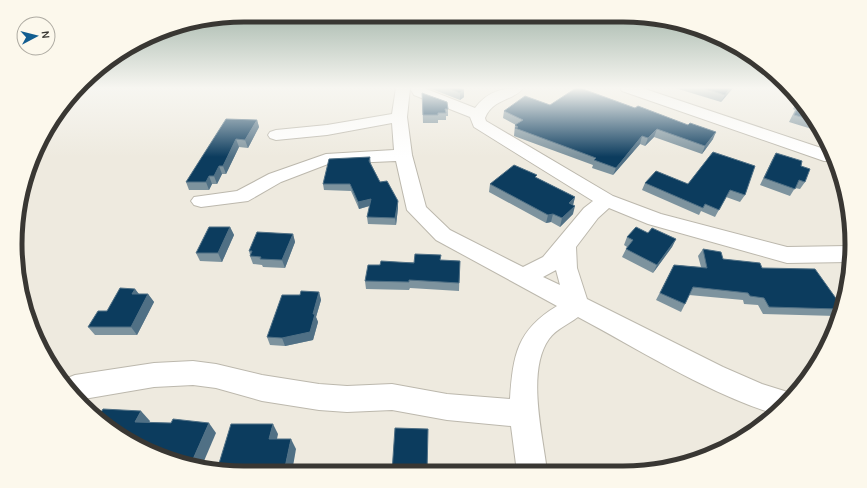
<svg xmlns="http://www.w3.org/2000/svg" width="867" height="488" viewBox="0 0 867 488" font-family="Karla,sans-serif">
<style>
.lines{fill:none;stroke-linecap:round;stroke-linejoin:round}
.minor-casing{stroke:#bcb8ad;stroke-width:2}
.minor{fill:#fff;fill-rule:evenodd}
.wall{fill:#7d939e}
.shaded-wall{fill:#507085}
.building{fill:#0c3c5e;stroke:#507085}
.rim{fill:none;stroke:#393733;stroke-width:5}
</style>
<rect width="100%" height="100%" fill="#eeeadf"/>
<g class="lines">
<defs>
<g id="minor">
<path d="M396,88H410L407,117L412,155L426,207L450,230L523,267L543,257L584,208L593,201L474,127L470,117L414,95L410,88H424L475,108C488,91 502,88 523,88C514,101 493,98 485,118L486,121L613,196L661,214L787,247L848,246L849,262L787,263L648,224L609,208L598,218L576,247L577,268L587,299L723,367L762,384L794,394L785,406L775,414C709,394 640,350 578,317C569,324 556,329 549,339C526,371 543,436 547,471L517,472L511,426L447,420L392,410L347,412L319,410L262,401L216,388L193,385L154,387L78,400L72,395L64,382L65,379L75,375L154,363L193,361L216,364L262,375L319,384L347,386L392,384L447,394L510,399C513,355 517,330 557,306L436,240L407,210L396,161L328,164L281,182L248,201L201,207L194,205L191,201L194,197L237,191L269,174L326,154L394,150L392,123L327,135L276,140L270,138L268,135L270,132L276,130L327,125L392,114ZM556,270L560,285L543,277Z"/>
<polygon points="620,88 642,88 827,150 833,161 824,161 622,91"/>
</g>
</defs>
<use href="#minor" class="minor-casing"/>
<use href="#minor" class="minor"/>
</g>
<g class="wall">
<polygon points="429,88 460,88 464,90 464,97 460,100"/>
<polygon points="675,88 733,88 721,102"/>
<polygon points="422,93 448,109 448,116 446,116 446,120 438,120 438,123 423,123"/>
<polygon points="798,99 805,105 816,128 815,130 789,122 795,110 793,109"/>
<polygon points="550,105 713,139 702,154 654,137 645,146 640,144 613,175 592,168 593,165 514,136 515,125 516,125 503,118 504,111"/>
<polygon points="257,120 259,127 248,148 239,147 226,174 222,174 217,184 212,184 209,190 189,190 186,182"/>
<polygon points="713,152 745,195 740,202 726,197 715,217 701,211 699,215 642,190 645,183 688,184"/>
<polygon points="776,153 801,166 805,182 800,189 795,188 790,196 760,185 772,160"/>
<polygon points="370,157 371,164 380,182 398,208 396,225 368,224 367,217 370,206 359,209 351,191 324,190 323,184"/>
<polygon points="537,178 575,197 573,205 573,214 560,227 551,222 546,223 489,192 490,184"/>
<polygon points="230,227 234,235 222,262 200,261 196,253"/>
<polygon points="648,233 676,239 672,247 653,273 622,257 627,247 624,245 627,237"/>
<polygon points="293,234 295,242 285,268 263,267 262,265 253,264 250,256 250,255 249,251"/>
<polygon points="703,249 723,259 762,268 840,304 836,316 763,314 758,305 744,304 743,300 689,295 685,304 681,312 656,300 674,265 701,267 698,256"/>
<polygon points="441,260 460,261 459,291 410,288 409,290 366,289 365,281 380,265"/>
<polygon points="135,289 139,294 148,294 154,302 137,335 95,335 88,327 107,311"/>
<polygon points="319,292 321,300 316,317 318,322 313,340 285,346 270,345 267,337 300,295"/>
</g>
<g class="shaded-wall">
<polygon points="730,88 733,88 721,102 725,95"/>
<polygon points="464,90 464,97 460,100 460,93"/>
<polygon points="257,120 259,127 248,148 245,140"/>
<polygon points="657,129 654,137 645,146 648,138"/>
<polygon points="716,132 713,139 702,154 705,146"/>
<polygon points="642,136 640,144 613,175 616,168"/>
<polygon points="236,139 239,147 226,174 223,166"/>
<polygon points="219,166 222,174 217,184 214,176"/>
<polygon points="209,176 212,184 209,190 206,182"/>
<polygon points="575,197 573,205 569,203"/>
<polygon points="371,199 372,205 359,209 358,202"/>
<polygon points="398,201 398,208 396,225 395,218"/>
<polygon points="575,206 573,214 560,227 562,218"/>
<polygon points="553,214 551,222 546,223 548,215"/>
<polygon points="230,227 234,235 222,262 218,253"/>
<polygon points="293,234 295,242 285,268 282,260"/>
<polygon points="676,239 672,247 653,273 657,265"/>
<polygon points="135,289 141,297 132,294"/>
<polygon points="319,292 321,300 316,317 318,322 313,340 285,346 282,338 313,314"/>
<polygon points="148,294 154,302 137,335 131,327"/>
<polygon points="141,411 150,421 145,432 135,422"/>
<polygon points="209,423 216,433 201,468 190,466"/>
<polygon points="273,424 278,434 275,449 269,439"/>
<polygon points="291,439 296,449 292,472 284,472"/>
</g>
<g class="building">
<polygon points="448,88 460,88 464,90 460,93"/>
<polygon points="576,88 580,88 635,108 638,106 688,125 690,123 716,132 705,146 657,129 648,138 642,136 616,168 594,160 596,158 515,128 518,127 515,125 523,120 504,111 525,96 550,105"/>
<polygon points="702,88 730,88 725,95"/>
<polygon points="422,93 447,102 448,109 445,109 446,113 438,113 438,115 423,115"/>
<polygon points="798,99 805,105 812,120 794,115 800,102 797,102"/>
<polygon points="226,119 257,120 245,140 236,139 223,166 219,166 214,176 209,176 206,182 186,182"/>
<polygon points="713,152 755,166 745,195 730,190 719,210 705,204 703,208 645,183 656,171 688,184"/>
<polygon points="776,153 802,161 801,166 810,169 805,182 799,180 795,189 764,178"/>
<polygon points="370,157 369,161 380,182 387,181 398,201 395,218 367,217 371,199 358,202 350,184 323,184 329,159"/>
<polygon points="514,165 537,175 535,177 575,197 569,203 575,206 562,218 553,214 548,215 490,184"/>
<polygon points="209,227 230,227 218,253 196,253"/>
<polygon points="636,227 648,233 652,228 676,239 657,265 626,249 633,240 627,237"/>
<polygon points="257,232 293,234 282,260 260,259 261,257 250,256 252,251 249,251"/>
<polygon points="703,249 721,252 723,259 760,263 762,268 815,269 840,304 838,309 769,307 764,298 750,296 748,293 693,287 685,304 660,293 674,265 707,268"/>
<polygon points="415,254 441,255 440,260 460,261 459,283 409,280 409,282 365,281 368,265 380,265 381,261 414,263"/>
<polygon points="120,288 135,289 132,294 148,294 131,327 88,327 98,311 107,311"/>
<polygon points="301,291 319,292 313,314 315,314 310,332 282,338 267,337 282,295 300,295"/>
<polygon points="103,409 141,411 135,422 171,423 173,419 209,423 190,466 185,465 129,442 98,417"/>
<polygon points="231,424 273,424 269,439 291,439 284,472 229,473 217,470"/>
<polygon points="395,428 428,429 427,472 392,472"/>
</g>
<linearGradient id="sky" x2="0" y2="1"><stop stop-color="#9fb2a6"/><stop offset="0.56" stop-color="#f7f6f1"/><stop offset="1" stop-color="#f7f6f1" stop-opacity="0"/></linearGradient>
<rect width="867" height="157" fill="url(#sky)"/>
<path d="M0 0H867V488H0ZM244 22H623A222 222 0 0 1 845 244V244A222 222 0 0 1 623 466H244A222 222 0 0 1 22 244V244A222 222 0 0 1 244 22Z" fill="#fcf8ec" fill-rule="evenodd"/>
<path class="rim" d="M244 22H623A222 222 0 0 1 845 244V244A222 222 0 0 1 623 466H244A222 222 0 0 1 22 244V244A222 222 0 0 1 244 22Z"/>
<g transform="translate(36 36) rotate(83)"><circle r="19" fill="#fcf8ec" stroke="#aeaba2"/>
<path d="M0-3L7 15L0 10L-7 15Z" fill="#125d90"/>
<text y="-6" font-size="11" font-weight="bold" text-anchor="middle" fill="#393733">N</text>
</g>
</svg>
